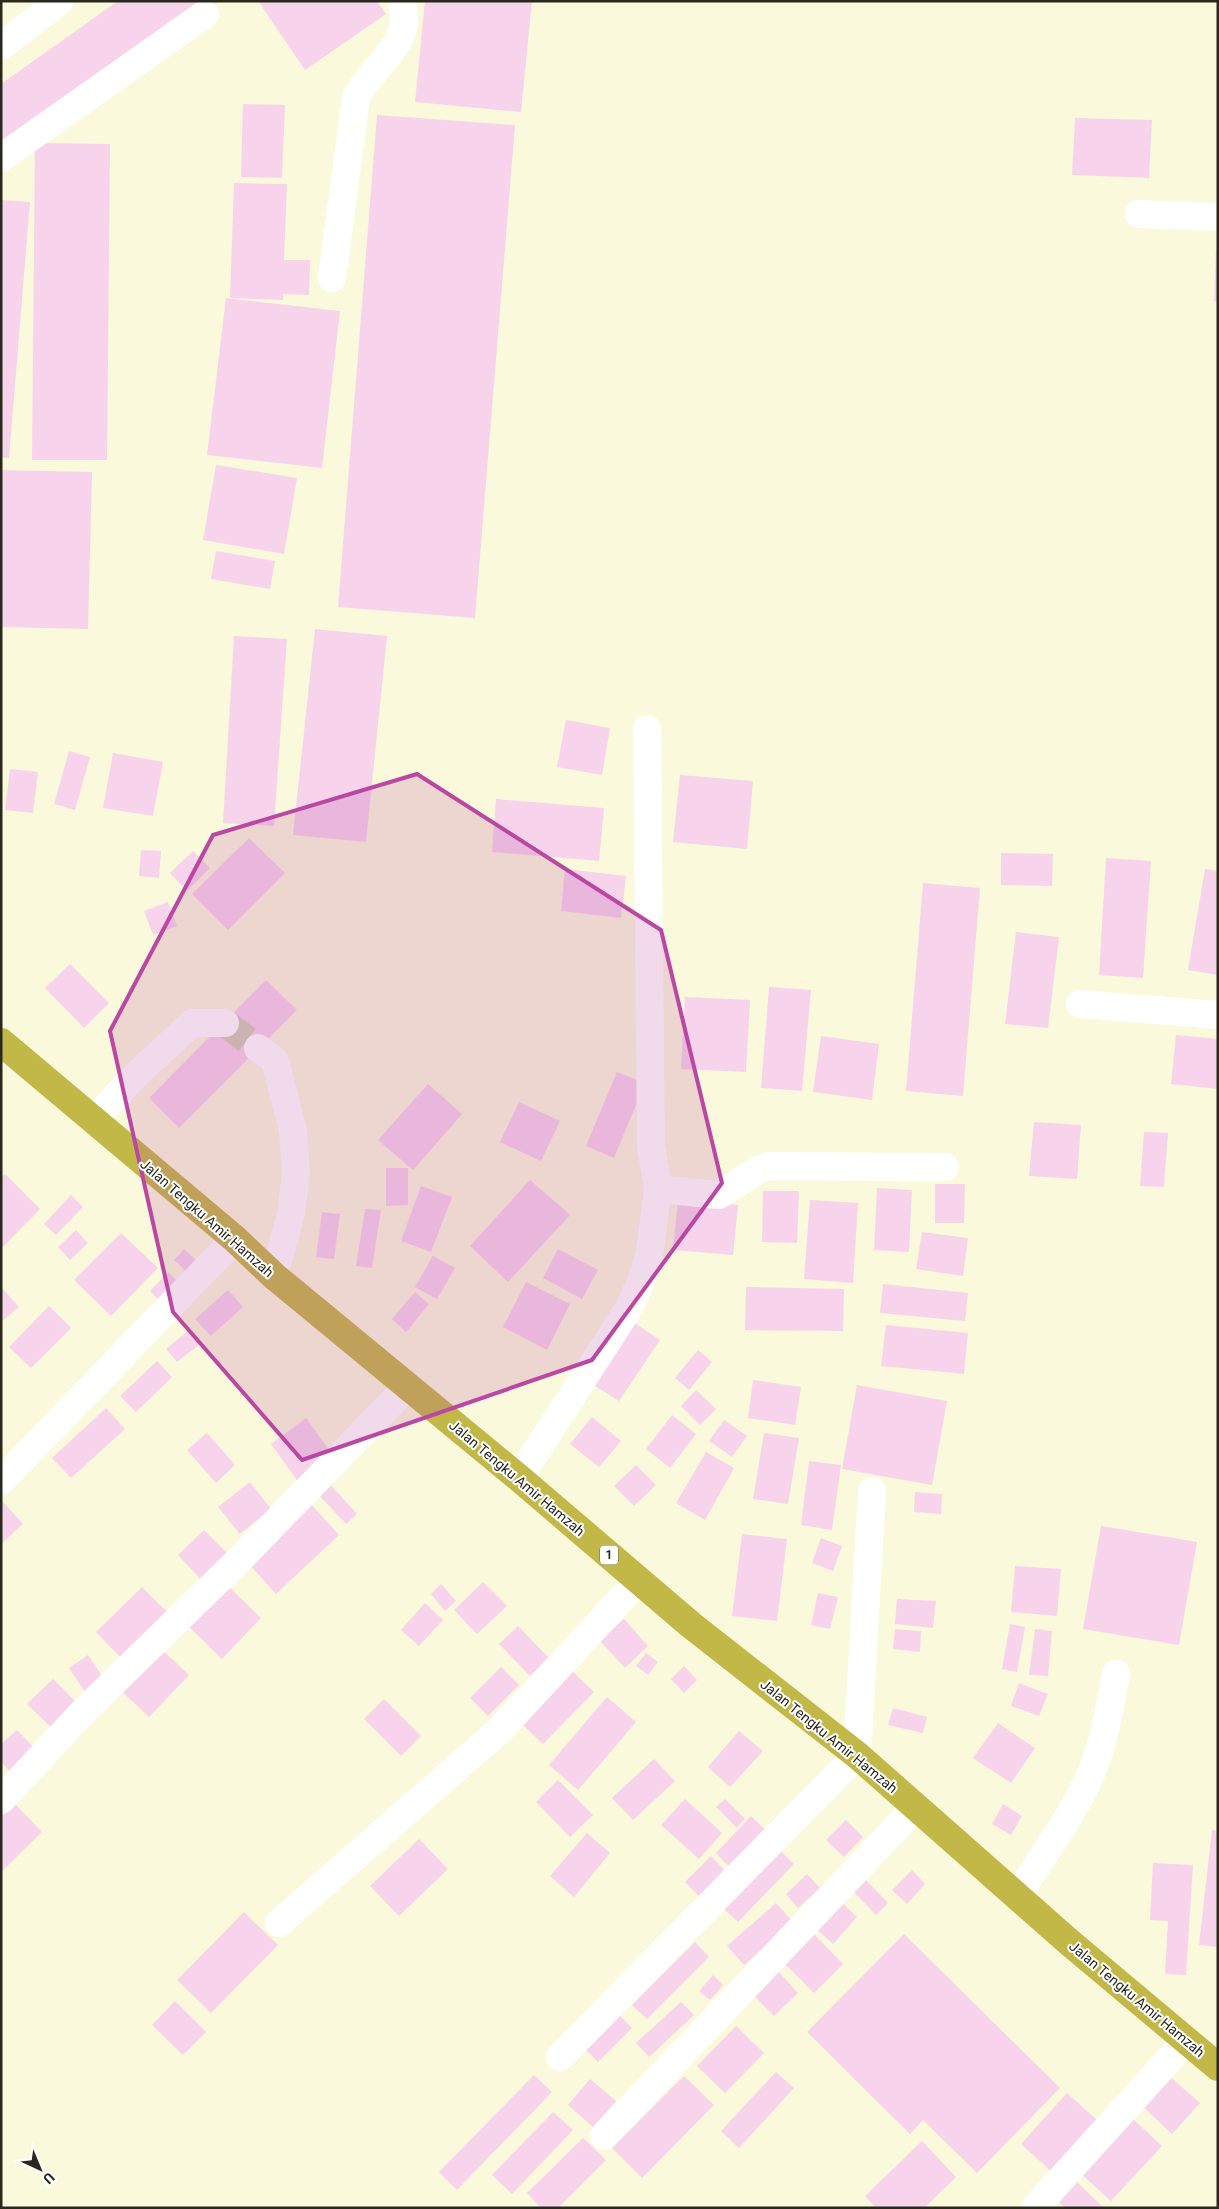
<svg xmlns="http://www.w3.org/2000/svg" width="1219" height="2209" viewBox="0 0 1219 2209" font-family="Roboto,sans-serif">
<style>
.building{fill:#f7d4ec}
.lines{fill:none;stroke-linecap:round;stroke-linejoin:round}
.minor-tunnel{stroke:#d0cfb6;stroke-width:28;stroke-dasharray:28 14;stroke-linecap:butt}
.minor{stroke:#fff;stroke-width:28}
.highway{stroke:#c1b848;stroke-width:28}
.marked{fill:#ba47a1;fill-opacity:0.2;stroke:#ba47a1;stroke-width:4;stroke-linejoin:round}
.labels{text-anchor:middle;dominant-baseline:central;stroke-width:4;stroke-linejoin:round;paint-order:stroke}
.shield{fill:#fff;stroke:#696861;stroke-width:1}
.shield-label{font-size:12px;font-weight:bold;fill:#29281d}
.street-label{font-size:14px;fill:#29281d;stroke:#fff}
</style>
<rect width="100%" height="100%" fill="#faf9dc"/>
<g class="building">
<polygon points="118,1 219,1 1,156 1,84"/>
<polygon points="258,1 377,1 386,14 305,70"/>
<polygon points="425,1 532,1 521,112 415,102"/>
<polygon points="243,104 285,105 282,178 241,177"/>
<polygon points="377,115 515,125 475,618 338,607"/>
<polygon points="1075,118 1152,120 1149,178 1072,175"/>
<polygon points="35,143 110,144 107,460 32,460"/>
<polygon points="234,183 287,184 284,260 310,260 309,295 283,294 283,300 230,298"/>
<polygon points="1,200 30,202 9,458 1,457"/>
<polygon points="1216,250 1218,250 1218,301 1214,301"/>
<polygon points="226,298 340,311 322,468 207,455"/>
<polygon points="216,465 297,478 284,554 203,540"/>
<polygon points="1,470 92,472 88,629 1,627"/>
<polygon points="216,551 275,561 270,589 211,579"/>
<polygon points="315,629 387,636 366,842 293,835"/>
<polygon points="234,636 287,639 274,826 223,823"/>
<polygon points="566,720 610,728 602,775 557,767"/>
<polygon points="69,751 90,757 75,810 54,804"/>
<polygon points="113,753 163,762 153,816 103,808"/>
<polygon points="10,769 38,772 33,813 5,810"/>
<polygon points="680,775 753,781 747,849 673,842"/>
<polygon points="496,799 604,808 599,861 492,852"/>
<polygon points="249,838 285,873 228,930 192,894"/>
<polygon points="141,850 161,851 159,878 139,876"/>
<polygon points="193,851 210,868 187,891 170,873"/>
<polygon points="1001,853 1053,854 1052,886 1001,885"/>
<polygon points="1106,858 1151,861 1143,978 1099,975"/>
<polygon points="565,869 626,876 621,918 561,911"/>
<polygon points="1205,869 1218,871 1218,975 1188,970"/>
<polygon points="923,883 980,888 963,1096 906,1091"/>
<polygon points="168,902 177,926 153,935 144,911"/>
<polygon points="1016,932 1059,937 1048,1028 1005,1024"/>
<polygon points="70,964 109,1003 84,1028 45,988"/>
<polygon points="266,980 297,1010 179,1128 149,1098"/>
<polygon points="769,987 811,990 802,1091 761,1088"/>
<polygon points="685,997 750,1000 746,1072 681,1069"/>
<polygon points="1176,1035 1218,1039 1218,1089 1171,1084"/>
<polygon points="821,1036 879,1044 872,1100 813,1092"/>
<polygon points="617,1072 645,1083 614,1158 586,1146"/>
<polygon points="428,1084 462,1114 413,1170 378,1140"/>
<polygon points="519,1102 560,1121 541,1161 500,1142"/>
<polygon points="1034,1122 1081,1125 1077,1179 1029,1176"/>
<polygon points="1144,1132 1168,1133 1164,1187 1140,1186"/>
<polygon points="386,1168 408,1168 408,1205 386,1206"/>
<polygon points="5,1174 40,1209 1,1249 1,1177"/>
<polygon points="530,1180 570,1215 508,1282 470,1246"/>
<polygon points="935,1184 965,1184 964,1223 935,1223"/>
<polygon points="421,1186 452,1197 431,1252 401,1241"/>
<polygon points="877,1188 912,1190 909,1252 874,1250"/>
<polygon points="763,1191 799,1191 797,1243 762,1242"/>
<polygon points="71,1195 83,1207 56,1235 44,1224"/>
<polygon points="678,1200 738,1205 733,1255 673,1250"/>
<polygon points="810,1200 858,1203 853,1283 804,1279"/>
<polygon points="365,1209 381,1210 372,1268 356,1266"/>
<polygon points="322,1212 340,1214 334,1259 316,1257"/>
<polygon points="76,1230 88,1243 70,1260 58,1247"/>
<polygon points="922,1232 968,1238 963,1276 916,1269"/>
<polygon points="121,1233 158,1268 111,1316 74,1280"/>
<polygon points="184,1249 201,1265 191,1276 174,1260"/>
<polygon points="558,1249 598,1270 582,1299 543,1278"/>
<polygon points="433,1256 455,1268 437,1299 415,1287"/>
<polygon points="168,1272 181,1285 163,1304 150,1291"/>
<polygon points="526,1282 570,1304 547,1350 503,1327"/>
<polygon points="883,1284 968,1293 965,1321 880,1313"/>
<polygon points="1,1287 19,1307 1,1322"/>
<polygon points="746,1287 844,1289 843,1331 745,1330"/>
<polygon points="228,1290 243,1307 211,1336 195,1319"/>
<polygon points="415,1292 429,1304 406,1332 392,1319"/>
<polygon points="49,1306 71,1328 31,1368 9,1347"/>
<polygon points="633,1322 660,1340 619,1401 592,1384"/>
<polygon points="886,1325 968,1333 964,1374 881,1366"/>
<polygon points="188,1331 199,1345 177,1362 166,1349"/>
<polygon points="698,1350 712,1362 689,1390 675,1378"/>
<polygon points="157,1361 172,1377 136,1412 120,1396"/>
<polygon points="753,1380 801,1387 795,1425 748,1418"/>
<polygon points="857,1385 947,1401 932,1485 842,1469"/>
<polygon points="696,1390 716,1409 700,1425 681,1406"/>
<polygon points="106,1408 125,1429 71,1478 52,1458"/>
<polygon points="672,1415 696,1434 670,1468 646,1449"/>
<polygon points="592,1417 621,1441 599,1467 570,1444"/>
<polygon points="306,1418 334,1457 299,1483 271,1444"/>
<polygon points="724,1420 747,1436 732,1457 709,1441"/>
<polygon points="207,1433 235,1465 216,1483 187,1450"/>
<polygon points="764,1433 799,1438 788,1504 753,1499"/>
<polygon points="706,1452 734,1468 705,1520 676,1503"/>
<polygon points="809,1461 841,1465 832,1530 801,1525"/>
<polygon points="636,1465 656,1485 634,1506 614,1486"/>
<polygon points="327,1481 357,1514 346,1524 316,1492"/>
<polygon points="250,1482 271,1509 240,1534 218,1507"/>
<polygon points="915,1492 942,1494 941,1514 914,1512"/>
<polygon points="3,1502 23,1524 1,1544 1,1504"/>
<polygon points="309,1502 339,1535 276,1594 246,1561"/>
<polygon points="1101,1526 1197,1542 1179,1645 1083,1629"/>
<polygon points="204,1530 232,1558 205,1584 178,1555"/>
<polygon points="742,1534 787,1539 777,1621 732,1616"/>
<polygon points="821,1538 842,1546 833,1571 812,1563"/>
<polygon points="1015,1566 1061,1569 1057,1616 1011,1612"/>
<polygon points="222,1580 261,1618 222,1659 183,1621"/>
<polygon points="483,1582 507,1606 477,1634 454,1610"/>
<polygon points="441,1584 456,1601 445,1611 431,1594"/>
<polygon points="142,1587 170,1615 124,1661 96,1632"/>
<polygon points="818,1593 838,1597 830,1629 811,1625"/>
<polygon points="897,1599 936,1601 933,1628 895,1624"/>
<polygon points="425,1603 443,1620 419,1646 401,1630"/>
<polygon points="624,1619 648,1646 625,1668 600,1641"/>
<polygon points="1010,1624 1025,1627 1017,1672 1002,1669"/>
<polygon points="518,1626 549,1658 530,1676 499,1644"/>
<polygon points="895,1629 921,1631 920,1652 893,1649"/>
<polygon points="1035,1629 1052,1631 1048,1676 1029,1675"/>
<polygon points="157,1645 189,1675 149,1717 117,1687"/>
<polygon points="646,1653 658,1662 648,1675 636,1666"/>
<polygon points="88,1655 106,1682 87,1695 69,1668"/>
<polygon points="684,1666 697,1680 684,1693 671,1679"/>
<polygon points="501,1667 519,1685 488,1716 470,1698"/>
<polygon points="572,1671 594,1692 543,1744 521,1723"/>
<polygon points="53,1679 80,1706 55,1731 27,1704"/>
<polygon points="1019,1683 1048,1694 1039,1716 1011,1706"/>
<polygon points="607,1697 636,1722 578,1790 549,1765"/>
<polygon points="384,1699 421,1736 401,1756 364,1719"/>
<polygon points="893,1708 927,1717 923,1733 888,1725"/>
<polygon points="998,1723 1035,1748 1011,1783 973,1758"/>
<polygon points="17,1730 41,1755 17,1779 1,1762 1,1744"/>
<polygon points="739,1731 763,1751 730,1787 708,1767"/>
<polygon points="654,1759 675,1781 633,1820 612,1798"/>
<polygon points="558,1780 593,1815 570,1837 536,1802"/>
<polygon points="685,1799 722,1833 699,1859 661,1825"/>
<polygon points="725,1799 745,1819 737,1828 716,1807"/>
<polygon points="15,1804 42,1832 1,1872 1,1817"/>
<polygon points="1003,1804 1022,1816 1011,1835 992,1824"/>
<polygon points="751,1816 768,1833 732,1870 716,1853"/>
<polygon points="846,1820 863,1837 844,1857 826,1840"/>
<polygon points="1212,1830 1218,1831 1218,1947 1199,1945"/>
<polygon points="587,1833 610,1853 574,1897 550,1876"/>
<polygon points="419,1839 448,1869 399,1916 370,1886"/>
<polygon points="778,1849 794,1864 738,1922 722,1907"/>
<polygon points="711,1856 732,1878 706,1903 685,1882"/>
<polygon points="1153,1863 1193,1865 1186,1975 1165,1974 1168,1921 1150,1920"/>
<polygon points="912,1870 925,1884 907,1904 892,1890"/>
<polygon points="807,1874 820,1888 798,1908 786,1894"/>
<polygon points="863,1877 888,1903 876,1915 851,1889"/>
<polygon points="841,1902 857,1917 833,1944 816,1929"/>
<polygon points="776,1903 793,1922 744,1965 727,1946"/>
<polygon points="244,1912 278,1945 211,2013 177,1980"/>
<polygon points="813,1933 843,1964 814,1993 784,1963"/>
<polygon points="904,1934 1060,2088 977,2173 923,2120 910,2134 807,2032"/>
<polygon points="695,1942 709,1957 647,2019 632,2005"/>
<polygon points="778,1971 798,1993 774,2016 753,1995"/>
<polygon points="713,1975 723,1985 710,2000 699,1991"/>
<polygon points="175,2001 206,2032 183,2055 152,2025"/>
<polygon points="681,2002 694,2015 649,2057 636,2043"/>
<polygon points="620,2016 632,2028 598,2062 586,2050"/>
<polygon points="736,2026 764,2053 725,2093 697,2066"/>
<polygon points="776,2072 794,2088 739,2148 721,2131"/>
<polygon points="534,2075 552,2092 457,2190 439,2172"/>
<polygon points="1168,2075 1200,2103 1172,2134 1141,2105"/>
<polygon points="684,2076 714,2105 642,2178 612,2148"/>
<polygon points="590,2079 616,2101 593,2127 568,2105"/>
<polygon points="1067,2093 1098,2121 1052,2172 1021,2144"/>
<polygon points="553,2112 573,2130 512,2194 492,2175"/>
<polygon points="1131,2117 1162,2146 1111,2201 1080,2173"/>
<polygon points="583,2138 606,2160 558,2208 541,2208 527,2193"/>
<polygon points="922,2141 956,2177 924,2208 876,2208 865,2196"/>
<polygon points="1075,2180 1104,2208 1065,2208 1056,2199"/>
</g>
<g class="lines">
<polyline class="minor-tunnel" points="225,1023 258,1048"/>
<g class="minor">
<polyline points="1,46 60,1"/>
<polyline points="1,158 205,14"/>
<polyline points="1139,214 1218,217"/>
<path d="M332,278L356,98C371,66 417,42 401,1"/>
<polyline points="1080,1004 1218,1015"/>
<polyline points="258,1048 275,1061 293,1130 296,1173 291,1214 274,1276"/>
<polyline points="94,1120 137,1074 192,1023 225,1023"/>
<polyline points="658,1189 719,1195 758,1170 769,1166 945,1167"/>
<polyline points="519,1478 627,1311 640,1284 649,1257 658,1189 651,1146 647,729"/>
<polyline points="1,1481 235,1239"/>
<polyline points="1,1800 83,1712 241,1558 407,1387"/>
<path d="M1017,1896C1041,1858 1070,1820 1089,1778C1104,1746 1109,1709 1116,1674"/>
<polyline points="279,1923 500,1730 639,1580"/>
<polyline points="560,2057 857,1755 872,1491"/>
<polyline points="604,2136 915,1808"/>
<polyline points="1035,2208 1186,2041"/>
</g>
<polyline class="highway" points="1,1042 235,1239 274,1276 519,1478 691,1625 857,1755 1069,1942 1218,2067"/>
</g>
<path class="marked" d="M417,774L661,930L722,1183L592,1360L302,1460L173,1312L110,1031L213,835Z"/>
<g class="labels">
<rect class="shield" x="600" y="1545.5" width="18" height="19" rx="4"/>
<g class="shield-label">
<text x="609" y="1555">1</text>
</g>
<g class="street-label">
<text transform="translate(207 1218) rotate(41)">Jalan Tengku Amir Hamzah</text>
<text transform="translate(517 1478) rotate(40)">Jalan Tengku Amir Hamzah</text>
<text transform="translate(829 1736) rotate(39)">Jalan Tengku Amir Hamzah</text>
<text transform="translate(1137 1999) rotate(40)">Jalan Tengku Amir Hamzah</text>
</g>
</g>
<rect width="1219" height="2209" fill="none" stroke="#29281d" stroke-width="5"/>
<g transform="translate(40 2169) rotate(136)" stroke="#ffffff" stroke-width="4" paint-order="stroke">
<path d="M0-4L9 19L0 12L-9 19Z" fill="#29281d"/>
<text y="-8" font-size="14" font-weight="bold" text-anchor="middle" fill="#29281d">U</text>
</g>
</svg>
